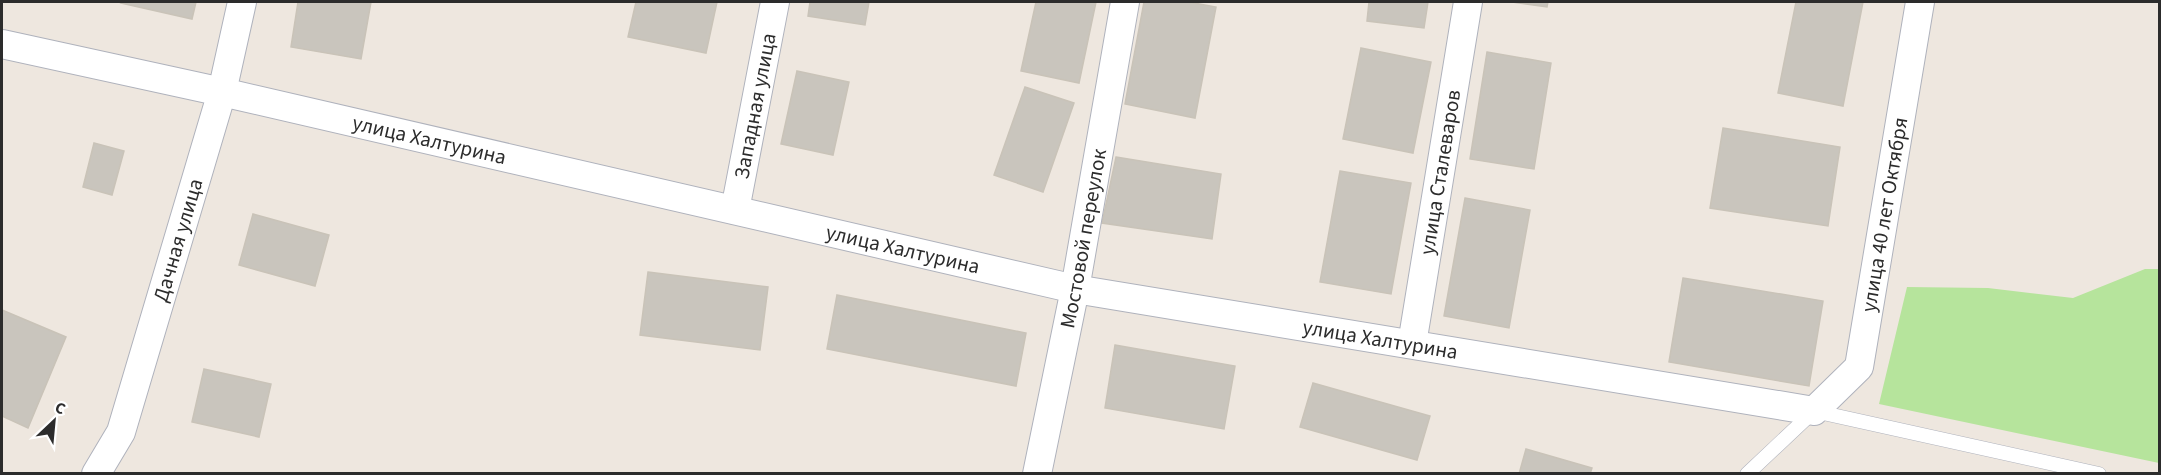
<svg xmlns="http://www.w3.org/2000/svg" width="2161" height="475" viewBox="0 0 2161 475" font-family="'Source Sans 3',sans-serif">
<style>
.green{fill:#b6e49c}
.building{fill:#c9c5bd;stroke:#c9c3b8;stroke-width:1.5}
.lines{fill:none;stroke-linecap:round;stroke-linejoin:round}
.lane-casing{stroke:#afb2bc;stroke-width:15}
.street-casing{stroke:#afb2bc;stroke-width:30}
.lane{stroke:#fff;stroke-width:14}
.street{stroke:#fff;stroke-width:28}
.labels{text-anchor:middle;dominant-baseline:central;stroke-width:4.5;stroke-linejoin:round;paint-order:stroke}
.street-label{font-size:21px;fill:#2c2c2c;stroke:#fff}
</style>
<rect width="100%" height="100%" fill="#eee7df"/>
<polygon class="green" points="2145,269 2159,269 2159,463 1879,404 1907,287 1988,288 2073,298"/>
<g class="building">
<polygon points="122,2 196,2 192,19 121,3"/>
<polygon points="298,2 371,2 361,59 291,47"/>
<polygon points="636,2 717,2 706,53 628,37"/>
<polygon points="810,2 869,2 865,25 808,16"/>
<polygon points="1036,2 1096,2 1079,83 1021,71"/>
<polygon points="1144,2 1189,2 1216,7 1195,118 1125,104"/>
<polygon points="1369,2 1428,2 1424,28 1367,21"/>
<polygon points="1512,2 1548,2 1547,7"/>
<polygon points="1796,2 1863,2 1843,106 1778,93"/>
<polygon points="1361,48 1431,62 1413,153 1343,139"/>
<polygon points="1487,52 1551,63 1534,169 1470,159"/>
<polygon points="797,71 849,82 833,155 781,144"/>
<polygon points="1025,87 1074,103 1043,192 994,175"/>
<polygon points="1723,128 1840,147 1828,226 1710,208"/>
<polygon points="94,143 124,151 112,195 83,187"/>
<polygon points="1116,157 1221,174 1212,239 1102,223"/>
<polygon points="1340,171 1411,183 1391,294 1320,282"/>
<polygon points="1465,198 1530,210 1509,328 1444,316"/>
<polygon points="253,214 329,235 315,286 239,265"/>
<polygon points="648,272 768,287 760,350 640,335"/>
<polygon points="1683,278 1823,301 1809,386 1669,362"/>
<polygon points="837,295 1026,333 1016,386 827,349"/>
<polygon points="2,310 66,337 28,428 2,416"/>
<polygon points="1115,345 1235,366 1224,429 1105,408"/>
<polygon points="204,369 271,384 259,437 192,422"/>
<polygon points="1313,383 1430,416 1417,460 1300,427"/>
<polygon points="1526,449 1592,468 1590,474 1519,474"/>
</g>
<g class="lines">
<defs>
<polyline id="lane" points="1747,474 1814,411 2099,474"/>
<g id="street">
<path id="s1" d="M2,44L222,92L1075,289L1814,411L1859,367L1920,2"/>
<path id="s2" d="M735,210L775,2"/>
<path id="s3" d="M1412,344L1468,2"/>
<path id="s4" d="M96,474L121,432L222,92L242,2"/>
<path id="s5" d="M1037,474L1075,289L1125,2"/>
</g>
</defs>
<use href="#lane" class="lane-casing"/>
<use href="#street" class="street-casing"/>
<use href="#lane" class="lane"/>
<use href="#street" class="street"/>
</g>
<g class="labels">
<g class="street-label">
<text stroke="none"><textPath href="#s2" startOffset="106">Западная улица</textPath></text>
<text stroke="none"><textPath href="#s1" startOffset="438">улица Халтурина</textPath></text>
<text stroke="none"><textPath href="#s3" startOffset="174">улица Сталеваров</textPath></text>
<text stroke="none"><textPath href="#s1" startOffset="2067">улица 40 лет Октября</textPath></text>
<text stroke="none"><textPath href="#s5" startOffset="240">Мостовой переулок</textPath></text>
<text stroke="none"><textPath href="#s4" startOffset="249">Дачная улица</textPath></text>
<text stroke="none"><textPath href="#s1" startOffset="924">улица Халтурина</textPath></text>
<text stroke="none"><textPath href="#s1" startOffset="1410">улица Халтурина</textPath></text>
</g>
</g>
<rect width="2161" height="475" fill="none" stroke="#2c2c2c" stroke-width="6"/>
<g transform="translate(54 421) rotate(26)" stroke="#ffffff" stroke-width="4.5" paint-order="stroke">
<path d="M0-4.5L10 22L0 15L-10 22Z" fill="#2c2c2c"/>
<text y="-9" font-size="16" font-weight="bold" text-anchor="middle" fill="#2c2c2c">С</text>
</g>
</svg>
